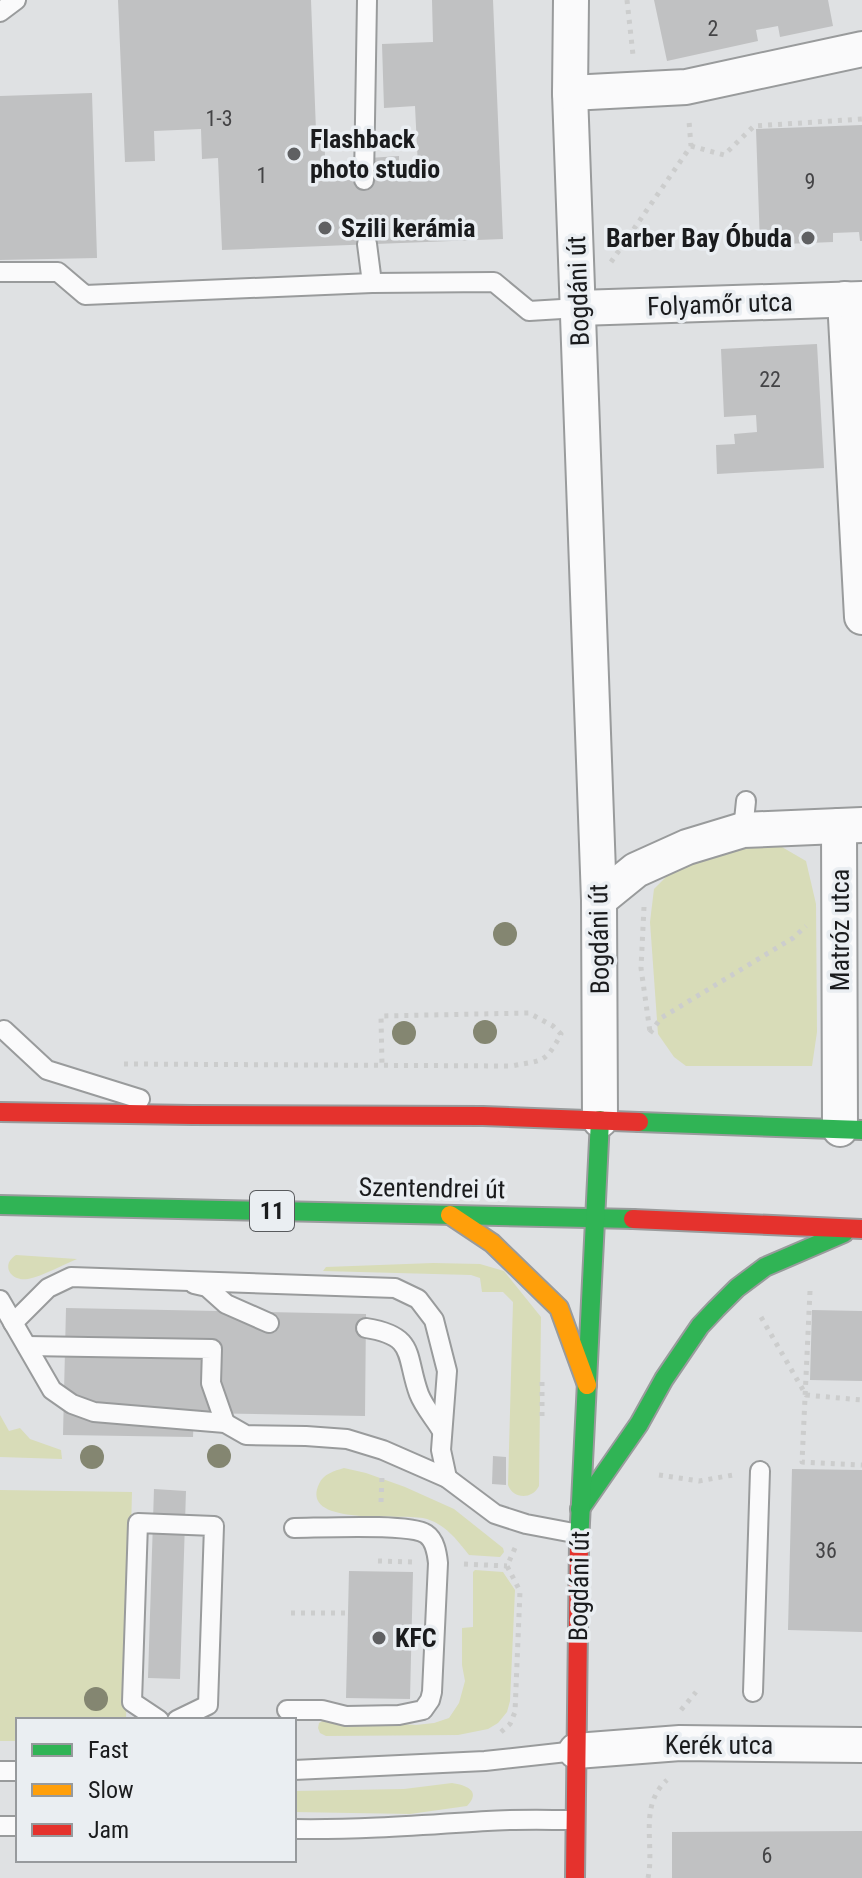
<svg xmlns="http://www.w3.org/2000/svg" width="862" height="1878" viewBox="0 0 862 1878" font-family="'Roboto Condensed',sans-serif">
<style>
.green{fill:#d8dcb8}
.building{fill:#c0c1c2}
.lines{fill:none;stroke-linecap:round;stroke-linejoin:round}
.lane-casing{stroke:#999b9c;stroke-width:22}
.street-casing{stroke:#999b9c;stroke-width:38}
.fast-casing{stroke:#999b9c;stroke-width:22}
.slow-casing{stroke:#999b9c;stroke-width:22}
.jam-casing{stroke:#999b9c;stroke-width:22}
.path{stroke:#cccdcd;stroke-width:5;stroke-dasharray:4 6;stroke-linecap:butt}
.lane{stroke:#fafafb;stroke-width:18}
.street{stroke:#fafafb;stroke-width:34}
.fast{stroke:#30b455;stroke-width:18}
.slow{stroke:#ff9f0a;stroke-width:18}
.jam{stroke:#e5322d;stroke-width:18}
.tree{fill:#848671}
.poi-dot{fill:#5f6062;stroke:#eaeef2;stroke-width:3}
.labels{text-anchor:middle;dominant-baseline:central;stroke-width:7;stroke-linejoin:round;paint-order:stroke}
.number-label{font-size:22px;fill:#444446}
.shield{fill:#eaeef2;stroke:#585a5d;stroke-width:2}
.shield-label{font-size:24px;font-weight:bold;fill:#1a1b1d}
.poi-label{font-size:26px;font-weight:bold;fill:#1a1b1d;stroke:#eaeef2;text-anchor:start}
.street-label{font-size:26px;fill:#1a1b1d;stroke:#eaeef2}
</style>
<rect width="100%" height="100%" fill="#dfe1e3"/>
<g class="green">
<polygon points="775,843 806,861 816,904 817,1032 812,1066 686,1066 674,1057 658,1034 650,922 654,889 670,873 735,845"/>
<path d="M16,1255L77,1259C62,1265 43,1276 28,1279C11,1282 0,1265 16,1255Z"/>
<path d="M433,1263L480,1264L504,1271L541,1317L539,1486C532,1500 513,1499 508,1485L513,1302L503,1292H482L480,1278L471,1275L323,1271L326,1267Z"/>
<polygon points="0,1415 9,1431 20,1428 30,1439 61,1450 62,1459 0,1457"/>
<path d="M344,1468L366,1473L405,1487L454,1509L503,1548L504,1552L500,1557L469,1555C457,1540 446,1525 427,1519C409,1512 298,1529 319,1484C323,1474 334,1471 344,1468Z"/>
<polygon points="0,1490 132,1492 126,1720 18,1720 18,1741 0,1741"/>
<polygon points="475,1570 503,1572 515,1590 510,1701 507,1712 498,1723 488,1729 458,1735 326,1736 320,1733 318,1728 319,1723 326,1719 416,1725 434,1723 449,1718 459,1703 465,1681 462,1665 462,1628 473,1627 473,1572"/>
<path d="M452,1783C466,1785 482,1791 467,1806L410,1814L294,1812V1791L404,1789Z"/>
</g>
<g class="building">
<polygon points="118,0 311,0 316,131 324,131 326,181 370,179 369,158 399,156 399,167 418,167 415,106 384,108 382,44 433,42 432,0 493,0 503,239 222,250 218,158 202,159 201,129 154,131 155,161 125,162"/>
<polygon points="654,0 828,0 833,26 780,37 778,26 756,30 758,41 667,61"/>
<polygon points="92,93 97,258 0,260 0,96"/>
<polygon points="862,125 862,241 860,241 859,232 833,233 833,242 760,245 756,129"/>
<polygon points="817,344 824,468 717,474 716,445 735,444 734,434 757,432 756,415 724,417 721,349"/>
<polygon points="66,1308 366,1314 365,1416 194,1413 193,1437 63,1435"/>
<polygon points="812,1310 862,1311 862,1381 810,1380"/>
<polygon points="493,1456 506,1457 506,1485 492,1484"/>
<polygon points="792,1469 862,1470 862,1632 788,1630"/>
<polygon points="154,1489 186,1491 180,1679 148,1678"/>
<polygon points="349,1571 413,1572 410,1699 346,1698"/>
<polygon points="862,1831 862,1878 672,1878 672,1832"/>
</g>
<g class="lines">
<defs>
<g id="lane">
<polyline points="0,12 16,0"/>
<polyline points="364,180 367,0"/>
<polyline points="367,244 372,283"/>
<polyline points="0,272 58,272 85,295 372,283 494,282 529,311 578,308"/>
<polyline points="743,830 746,801"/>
<polyline points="4,1030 47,1070 140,1099"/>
<polyline points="194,1284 207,1287 226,1304 269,1323"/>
<polyline points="0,1300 52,1390 72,1404 94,1412 225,1423 246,1435 306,1436 347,1439 383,1450 447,1478 495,1514 526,1524 579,1534"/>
<polyline points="13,1323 48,1288 71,1277 395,1288 418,1299 434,1320 447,1371 441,1450 447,1478"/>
<path d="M366,1328C417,1336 405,1356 419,1394C424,1407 435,1419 442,1431"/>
<polyline points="27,1346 212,1349 211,1383 225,1423"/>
<polyline points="753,1692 760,1471"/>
<path d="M287,1710H322L346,1716L399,1715L423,1710L430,1700L432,1692L438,1563C437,1553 435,1540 426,1534C410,1523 318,1528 294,1528"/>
<polyline points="159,1720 132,1702 138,1523 214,1526 208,1705 177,1720"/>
<polyline points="294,1770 485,1761 576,1751"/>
<polyline points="0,1771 18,1771"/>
<polyline points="0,1826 18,1826"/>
<path d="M294,1829C359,1830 423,1825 487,1821C516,1819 546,1820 575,1820"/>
</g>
<g id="street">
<polyline points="571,0 570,93 599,900 600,1120"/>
<polyline points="570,93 686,87 862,49"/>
<polyline points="845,299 862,617"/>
<polyline points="578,308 862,299"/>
<polyline points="839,826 840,1129"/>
<polyline points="599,900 636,870 687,847 743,830 862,825"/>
<polyline points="576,1751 680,1743 862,1745"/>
</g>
<g id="fast">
<polyline points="639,1122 862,1130"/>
<polyline points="0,1205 633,1219"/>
<polyline points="580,1509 639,1424 664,1379 700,1326 716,1309 737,1288 765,1267 844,1233"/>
<polyline points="579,1543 600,1120"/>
</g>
<polyline id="slow" points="450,1215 492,1243 559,1308 587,1385"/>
<g id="jam">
<polyline points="0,1112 192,1115 483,1116 639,1122"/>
<polyline points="633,1219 862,1229"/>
<polyline points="575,1878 579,1543"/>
</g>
</defs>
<use href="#lane" class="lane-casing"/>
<use href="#street" class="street-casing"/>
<use href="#fast" class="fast-casing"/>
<use href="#slow" class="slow-casing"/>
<use href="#jam" class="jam-casing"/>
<g class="path">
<polyline points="627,0 633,55"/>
<polyline points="691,146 724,155 754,126 862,119"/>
<polyline points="611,262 691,146 689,121"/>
<polyline points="644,907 641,968 650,1032"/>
<polyline points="650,1033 661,1018 793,938 806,926"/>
<path d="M124,1064L511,1066C543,1060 545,1064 561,1034L553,1026L529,1013L381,1016L382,1066"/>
<polyline points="810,1291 802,1462 862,1465"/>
<polyline points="761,1317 806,1395 862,1400"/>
<polyline points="542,1416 542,1382"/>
<polyline points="659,1475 699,1481 733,1475"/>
<polyline points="381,1502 382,1476"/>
<polyline points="378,1561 414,1562"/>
<polyline points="464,1564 507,1566"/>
<polyline points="291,1613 348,1613"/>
<polyline points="681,1710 696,1692"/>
<polyline points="501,1732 510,1724 515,1712 520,1591 507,1566 515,1548"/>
<path d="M648,1878C655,1845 638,1806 667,1780"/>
</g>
<use href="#lane" class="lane"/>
<use href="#street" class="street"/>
<use href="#fast" class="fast"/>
<use href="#slow" class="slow"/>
<use href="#jam" class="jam"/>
</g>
<g class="tree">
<circle cx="505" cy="934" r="12"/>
<circle cx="485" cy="1032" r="12"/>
<circle cx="404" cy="1033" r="12"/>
<circle cx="219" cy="1456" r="12"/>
<circle cx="92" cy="1457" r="12"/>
<circle cx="96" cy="1699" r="12"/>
</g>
<g class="poi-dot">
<circle cx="294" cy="154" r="8"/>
<circle cx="325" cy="228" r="8"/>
<circle cx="808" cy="238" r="8"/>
<circle cx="379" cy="1638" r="8"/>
</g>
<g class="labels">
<g class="number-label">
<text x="713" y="28">2</text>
<text x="219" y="118">1-3</text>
<text x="262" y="175">1</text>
<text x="810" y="181">9</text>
<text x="770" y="379">22</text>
<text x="826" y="1550">36</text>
<text x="767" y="1855">6</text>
</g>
<rect class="shield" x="250" y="1191" width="44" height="40" rx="6"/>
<g class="shield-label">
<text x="272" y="1211">11</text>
</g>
<g class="poi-label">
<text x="310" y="139">Flashback<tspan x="310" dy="30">photo studio</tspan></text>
<text x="341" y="228">Szili kerámia</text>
<text x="792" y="238" text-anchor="end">Barber Bay Óbuda</text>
<text x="395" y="1638">KFC</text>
</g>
<g class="street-label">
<text transform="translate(578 291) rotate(-92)">Bogdáni út</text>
<text transform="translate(720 304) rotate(-2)">Folyamőr utca</text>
<text transform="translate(840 930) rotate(-90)">Matróz utca</text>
<text transform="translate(599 939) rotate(-91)">Bogdáni út</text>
<text transform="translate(432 1188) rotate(1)">Szentendrei út</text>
<text transform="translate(579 1586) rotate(-89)">Bogdáni út</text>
<text x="719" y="1745">Kerék utca</text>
</g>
</g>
<rect x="16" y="1718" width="280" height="144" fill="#eaeef2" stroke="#979a9d" stroke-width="2"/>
<rect x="32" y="1744" width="40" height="12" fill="#30b455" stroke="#979a9d" stroke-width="2"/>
<text x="88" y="1758" font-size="24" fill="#1a1b1d">Fast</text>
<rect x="32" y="1784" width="40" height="12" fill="#ff9f0a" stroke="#979a9d" stroke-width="2"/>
<text x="88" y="1798" font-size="24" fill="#1a1b1d">Slow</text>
<rect x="32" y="1824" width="40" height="12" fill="#e5322d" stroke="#979a9d" stroke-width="2"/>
<text x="88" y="1838" font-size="24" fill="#1a1b1d">Jam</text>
</svg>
